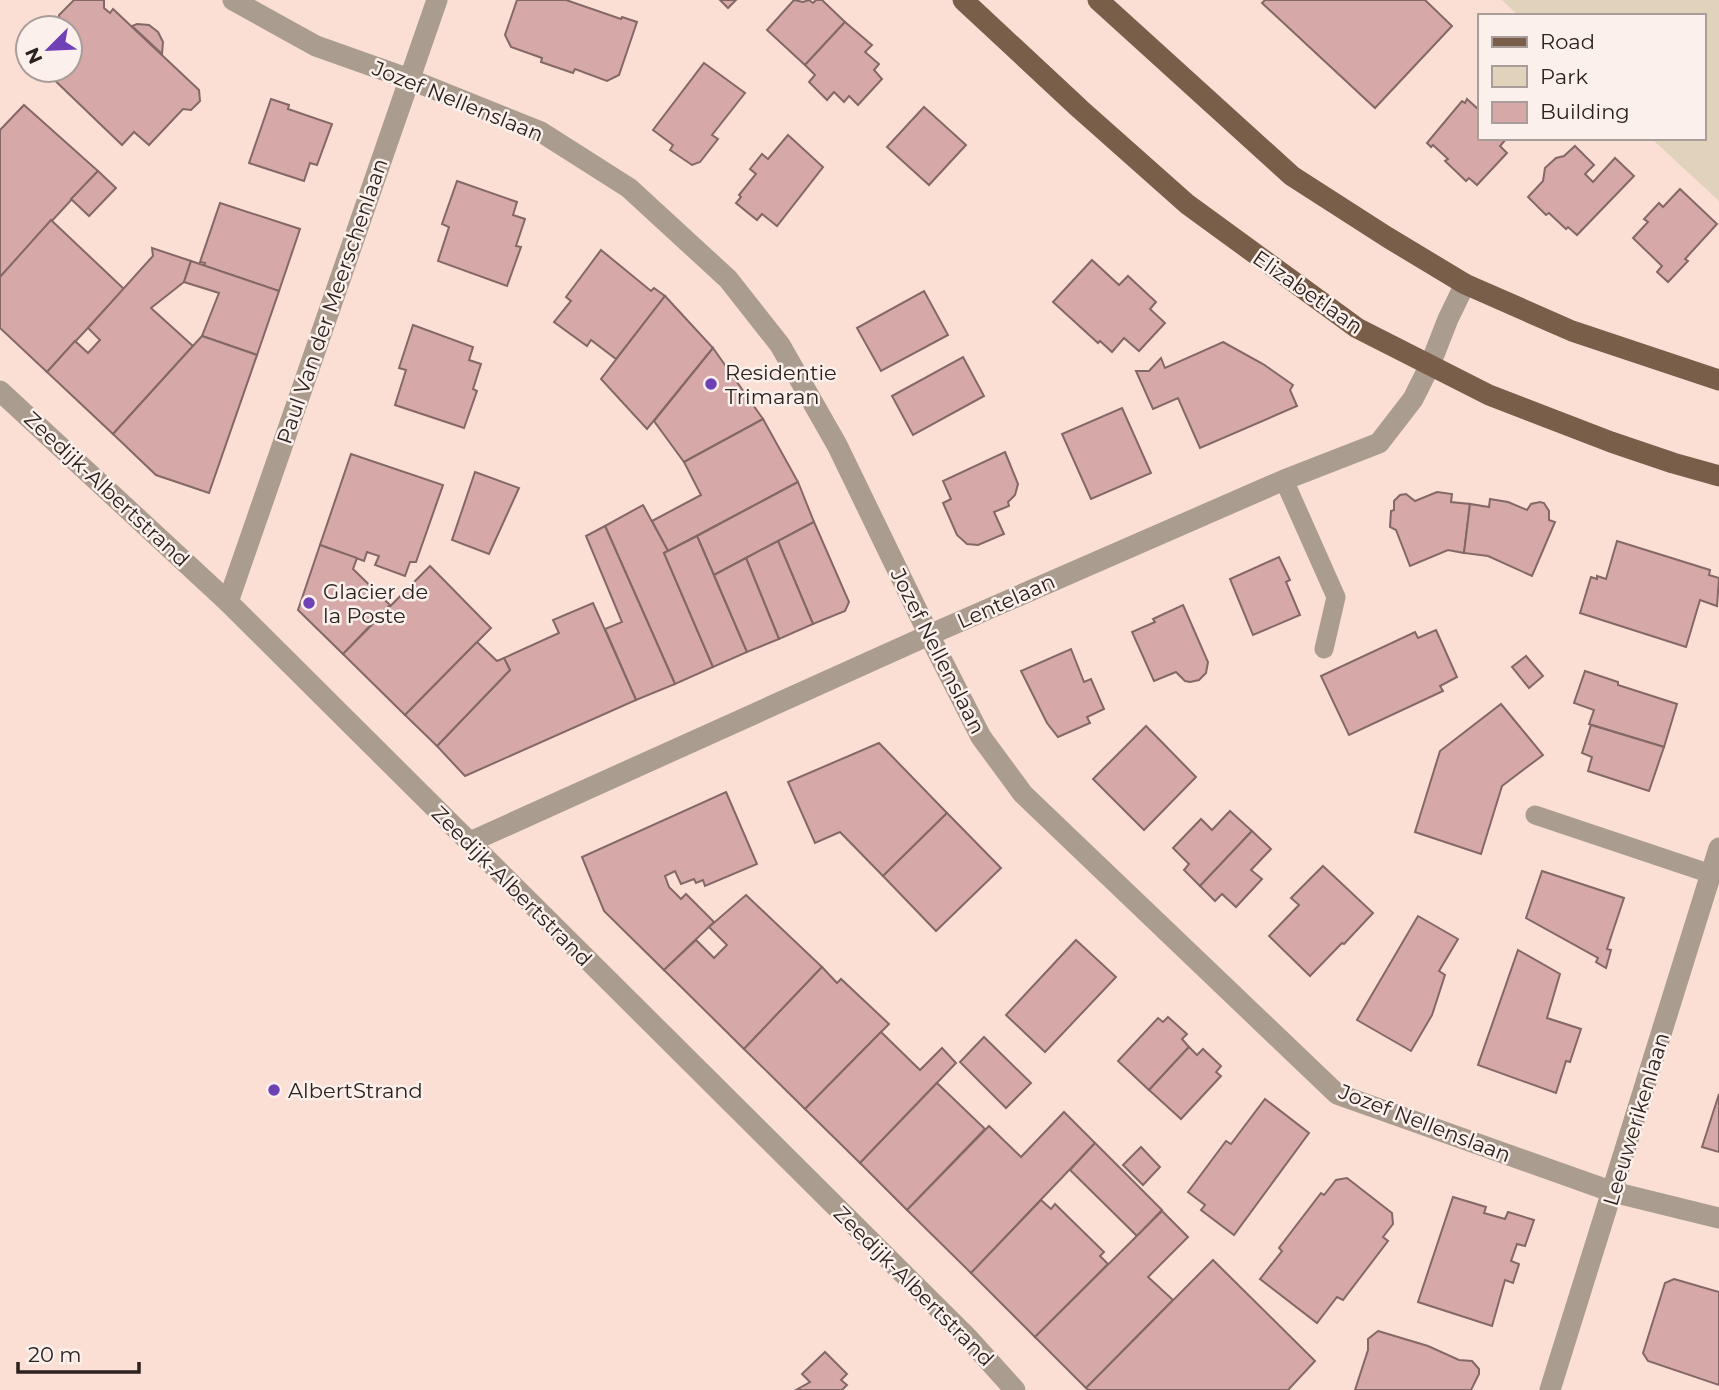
<svg xmlns="http://www.w3.org/2000/svg" width="1719" height="1390" viewBox="0 0 1719 1390" font-family="Montserrat,sans-serif">
<style>
.green{fill:#e0d2bb}
.building{fill:#d6a9a8;stroke:#836867;stroke-width:2}
.lines{fill:none;stroke-linecap:round;stroke-linejoin:round}
.lane{stroke:#ab9c90;stroke-width:19}
.street{stroke:#ab9c90;stroke-width:21}
.primary{stroke:#795f4a;stroke-width:21}
.poi-dot{fill:#7040b7;stroke:#fbf0eb;stroke-width:2.5}
.labels{text-anchor:middle;dominant-baseline:central;stroke-width:5;stroke-linejoin:round;paint-order:stroke}
.street-label{font-size:21px;fill:#2b211d;stroke:#fbf0eb}
.poi-label{font-size:21px;fill:#2b211d;stroke:#fbf0eb;text-anchor:start}
</style>
<rect width="100%" height="100%" fill="#fbded4"/>
<polygon class="green" points="1502,0 1719,0 1719,201 1651,138 1703,138 1703,16 1519,16"/>
<g class="building">
<polygon points="74,0 104,0 104,8 110,13 113,9 199,90 200,101 191,110 183,109 149,145 134,132 122,145 44,70 70,70 70,28 56,28 60,24 59,15"/>
<polygon points="517,0 566,0 621,19 622,17 637,22 619,75 607,81 575,69 573,73 541,62 542,58 511,47 505,35"/>
<polygon points="720,0 736,0 728,8"/>
<polygon points="794,0 803,2 809,0 813,3 816,0 822,0 845,22 805,65 767,30"/>
<polygon points="1265,0 1425,0 1452,26 1375,108 1262,3"/>
<polygon points="845,22 872,45 865,52 879,64 874,70 882,79 858,105 849,96 844,102 834,92 827,100 809,82 815,75 805,65"/>
<polygon points="137,24 149,25 158,32 163,42 162,54 132,26"/>
<polygon points="704,63 745,93 712,135 718,139 700,162 692,165 670,150 673,145 653,130"/>
<polygon points="271,99 289,105 288,109 332,124 317,165 310,163 304,181 249,163"/>
<polygon points="1467,99 1479,110 1479,138 1507,138 1500,146 1507,153 1477,185 1469,178 1466,181 1445,161 1448,159 1433,145 1431,147 1427,143 1462,101 1465,103"/>
<polygon points="24,105 98,171 0,277 0,130"/>
<polygon points="924,107 966,145 929,185 887,147"/>
<polygon points="788,135 823,167 777,226 762,214 757,220 736,203 741,197 739,195 756,174 750,169 762,154 768,159"/>
<polygon points="1575,146 1594,165 1585,174 1593,182 1615,158 1634,176 1577,235 1568,227 1566,229 1549,213 1546,215 1528,197 1543,181 1545,168 1556,158 1564,156"/>
<polygon points="98,171 116,188 89,216 71,199"/>
<polygon points="457,181 517,202 513,215 525,219 516,246 521,247 507,286 438,261 449,227 442,224"/>
<polygon points="1680,189 1717,224 1685,259 1688,261 1668,282 1657,272 1662,266 1633,238 1648,222 1644,219 1659,203 1663,207"/>
<polygon points="220,203 300,229 279,291 204,266 205,263 200,262"/>
<polygon points="51,220 124,289 47,372 0,328 0,277"/>
<polygon points="152,248 191,261 184,282 151,308 193,346 113,434 47,372 75,341 88,353 100,340 88,328 153,256"/>
<polygon points="601,250 651,291 654,288 665,296 616,359 591,340 587,346 554,322 571,301 566,297"/>
<polygon points="1092,260 1119,285 1128,276 1156,302 1150,309 1165,323 1139,351 1124,338 1112,352 1100,341 1098,343 1053,302"/>
<polygon points="191,261 279,291 257,355 202,336 219,293 184,282"/>
<polygon points="924,291 948,335 881,371 857,328"/>
<polygon points="665,296 713,348 647,429 601,379"/>
<polygon points="413,325 473,347 469,360 481,364 473,389 477,391 464,428 395,405 406,370 399,368"/>
<polygon points="202,336 257,355 209,493 156,475 113,434"/>
<polygon points="1223,342 1263,364 1293,385 1290,390 1297,406 1200,448 1178,398 1153,409 1136,371 1149,371 1161,358 1165,368"/>
<polygon points="713,348 763,419 684,462 654,421"/>
<polygon points="963,357 984,396 913,435 892,396"/>
<polygon points="1122,408 1151,473 1091,499 1062,434"/>
<polygon points="763,419 798,482 668,551 652,521 701,495 684,462"/>
<polygon points="1005,452 1018,484 1015,495 1008,502 1009,506 994,512 1004,534 978,545 967,544 957,535 943,503 951,499 943,481"/>
<polygon points="351,454 443,485 416,562 410,562 405,576 375,565 379,556 367,552 364,561 320,545"/>
<polygon points="475,472 519,488 489,554 452,540"/>
<polygon points="798,482 814,522 714,575 697,536"/>
<polygon points="1437,492 1452,494 1451,502 1470,504 1464,553 1448,550 1410,566 1396,530 1390,527 1391,511 1394,510 1394,501 1400,495 1406,494 1415,501"/>
<polygon points="1490,499 1508,502 1527,510 1531,504 1540,502 1544,503 1549,511 1549,520 1555,522 1532,576 1488,556 1464,553 1470,504 1489,507"/>
<polygon points="643,505 668,551 664,553 713,667 675,684 605,526"/>
<polygon points="814,522 849,602 845,611 813,624 778,541"/>
<polygon points="605,526 675,684 636,700 605,629 622,622 586,536"/>
<polygon points="697,536 747,652 713,667 664,553"/>
<polygon points="778,541 813,624 779,639 746,558"/>
<polygon points="1617,541 1710,570 1709,575 1719,578 1717,606 1700,600 1686,647 1580,613 1591,577 1597,579 1597,576 1606,579"/>
<polygon points="320,545 357,558 353,569 390,605 343,654 298,610"/>
<polygon points="1279,557 1290,580 1286,582 1300,615 1253,635 1230,579"/>
<polygon points="746,558 779,639 747,652 714,575"/>
<polygon points="430,566 491,628 405,715 343,654"/>
<polygon points="593,603 636,700 465,776 437,746 510,670 504,658 559,633 553,620"/>
<polygon points="1183,605 1208,662 1206,673 1199,680 1190,682 1185,681 1176,672 1154,681 1132,632 1155,622 1153,619"/>
<polygon points="1436,630 1457,677 1440,686 1443,691 1349,735 1321,676 1415,632 1418,638"/>
<polygon points="477,642 497,661 504,658 510,670 437,746 405,715"/>
<polygon points="1071,649 1084,682 1091,679 1104,709 1087,717 1090,723 1058,737 1047,723 1021,671"/>
<polygon points="1526,656 1543,676 1529,688 1512,667"/>
<polygon points="1585,671 1618,682 1618,685 1677,704 1664,747 1589,724 1594,710 1574,703"/>
<polygon points="1501,704 1543,755 1502,786 1481,854 1415,832 1440,751"/>
<polygon points="1591,725 1664,747 1649,791 1588,771 1592,757 1582,753"/>
<polygon points="1146,726 1196,777 1144,830 1093,779"/>
<polygon points="879,743 947,813 883,876 840,832 815,843 788,782"/>
<polygon points="726,792 757,864 705,886 703,880 696,883 694,879 681,884 675,871 665,876 669,887 681,899 686,894 714,922 664,970 604,911 582,857"/>
<polygon points="1230,811 1252,831 1200,886 1184,870 1189,864 1173,848 1201,819 1212,830"/>
<polygon points="947,813 1001,868 936,931 883,876"/>
<polygon points="1252,831 1271,849 1251,870 1262,879 1236,907 1222,894 1215,901 1200,886"/>
<polygon points="1323,866 1373,913 1344,944 1342,943 1310,976 1269,936 1299,905 1291,898"/>
<polygon points="1542,871 1624,898 1607,949 1611,950 1606,968 1596,962 1598,958 1526,918"/>
<polygon points="746,895 822,967 744,1049 664,970 696,940 714,958 727,945 709,927"/>
<polygon points="1418,916 1458,939 1439,971 1445,975 1432,1015 1411,1051 1357,1020"/>
<polygon points="1076,940 1116,977 1045,1052 1006,1015"/>
<polygon points="1518,950 1560,974 1547,1018 1581,1029 1570,1062 1566,1061 1556,1093 1478,1065"/>
<polygon points="822,967 837,983 841,979 889,1024 805,1109 744,1049"/>
<polygon points="1168,1017 1187,1034 1182,1039 1189,1047 1149,1090 1118,1061 1158,1018 1163,1022"/>
<polygon points="881,1032 920,1070 942,1048 956,1063 860,1163 805,1109"/>
<polygon points="984,1037 1031,1083 1006,1108 960,1062"/>
<polygon points="1189,1047 1197,1055 1203,1049 1221,1066 1216,1072 1221,1076 1181,1119 1149,1090"/>
<polygon points="937,1083 985,1129 907,1210 860,1163"/>
<polygon points="1719,1094 1719,1152 1702,1147"/>
<polygon points="1265,1099 1309,1133 1234,1235 1201,1210 1205,1205 1188,1192 1226,1141 1231,1144"/>
<polygon points="1064,1112 1095,1143 971,1273 907,1210 989,1126 1021,1157"/>
<polygon points="1095,1143 1162,1210 1137,1236 1070,1170"/>
<polygon points="1141,1147 1160,1167 1143,1185 1123,1165"/>
<polygon points="1347,1178 1392,1213 1393,1224 1383,1237 1388,1241 1343,1300 1337,1297 1317,1323 1260,1279 1282,1251 1279,1248 1321,1193 1324,1195 1336,1180"/>
<polygon points="1453,1197 1486,1207 1484,1213 1505,1219 1508,1212 1534,1220 1525,1246 1517,1244 1511,1261 1519,1264 1513,1283 1505,1280 1492,1326 1418,1302"/>
<polygon points="1041,1200 1051,1209 1055,1204 1104,1252 1100,1256 1108,1264 1035,1337 971,1273"/>
<polygon points="1162,1211 1188,1237 1148,1277 1173,1300 1086,1388 1035,1337"/>
<polygon points="1213,1260 1315,1361 1288,1390 1089,1390 1086,1388"/>
<polygon points="1674,1279 1719,1292 1719,1385 1648,1361 1643,1353 1665,1283"/>
<polygon points="1378,1331 1428,1346 1459,1360 1472,1361 1479,1369 1479,1374 1471,1390 1355,1390 1368,1350 1368,1339"/>
<polygon points="825,1352 847,1374 841,1380 847,1385 842,1390 796,1390 810,1382 802,1374"/>
</g>
<g class="lines">
<g class="lane">
<polyline points="1284,480 1336,597 1324,649"/>
<polyline points="1535,815 1711,874"/>
</g>
<g class="street">
<polyline points="233,0 316,46 409,79 541,132 629,188 728,279 780,345 837,445 929,635 981,737 1023,794 1337,1094 1613,1192 1719,1218"/>
<polyline points="0,391 228,602 969,1339 1015,1390"/>
<polyline points="228,602 437,0"/>
<polyline points="470,842 929,635 1284,480 1379,443 1413,399 1430,365 1448,319 1465,284"/>
<polyline points="1550,1390 1719,848"/>
</g>
<g class="primary">
<polyline points="963,0 1080,109 1187,204 1357,328 1489,395 1611,442 1673,463 1719,476"/>
<polyline points="1098,0 1292,176 1387,237 1465,284 1572,331 1719,380"/>
</g>
</g>
<g class="poi-dot">
<circle cx="711" cy="384" r="7"/>
<circle cx="309" cy="603" r="7"/>
<circle cx="274" cy="1090" r="7"/>
</g>
<g class="labels">
<g class="street-label">
<text transform="translate(458 101) rotate(22)">Jozef Nellenslaan</text>
<text transform="translate(1308 292) rotate(35)">Elizabetlaan</text>
<text transform="translate(332 301) rotate(-71)">Paul Van der Meerschenlaan</text>
<text transform="translate(107 489) rotate(43)">Zeedijk-Albertstrand</text>
<text transform="translate(1006 601) rotate(-24)">Lentelaan</text>
<text transform="translate(938 651) rotate(63)">Jozef Nellenslaan</text>
<text transform="translate(512 886) rotate(45)">Zeedijk-Albertstrand</text>
<text transform="translate(1636 1119) rotate(-73)">Leeuwerikenlaan</text>
<text transform="translate(1425 1123) rotate(21)">Jozef Nellenslaan</text>
<text transform="translate(914 1286) rotate(45)">Zeedijk-Albertstrand</text>
</g>
<g class="poi-label">
<text x="725" y="372">Residentie<tspan x="725" dy="24">Trimaran</tspan></text>
<text x="323" y="591">Glacier de<tspan x="323" dy="24">la Poste</tspan></text>
<text x="288" y="1090">AlbertStrand</text>
</g>
</g>
<rect x="1478" y="14" width="228" height="126" fill="#fbf0eb" stroke="#a89d99" stroke-width="2"/>
<rect x="1492" y="37" width="35" height="10" fill="#795f4a" stroke="#a89d99" stroke-width="2"/>
<text x="1540" y="49" font-size="21" fill="#2b211d">Road</text>
<rect x="1492" y="66" width="35" height="21" fill="#e0d2bb" stroke="#a89d99" stroke-width="2"/>
<text x="1540" y="84" font-size="21" fill="#2b211d">Park</text>
<rect x="1492" y="102" width="35" height="21" fill="#d6a9a8" stroke="#a89d99" stroke-width="2"/>
<text x="1540" y="119" font-size="21" fill="#2b211d">Building</text>
<g transform="translate(49 49) rotate(246)"><circle r="33" fill="#fbf0eb" stroke="#a89d99" stroke-width="2"/>
<path d="M0-5L12 26L0 18L-12 26Z" fill="#7040b7"/>
<text y="-10" font-size="19" font-weight="bold" text-anchor="middle" fill="#2b211d">N</text>
</g>
<path d="M18 1362v10h121v-10" fill="none" stroke="#2b211d" stroke-width="3.5"/>
<text x="28" y="1362" font-size="21" fill="#2b211d" stroke="#fbf0eb" stroke-width="5" paint-order="stroke">20 m</text>
</svg>
